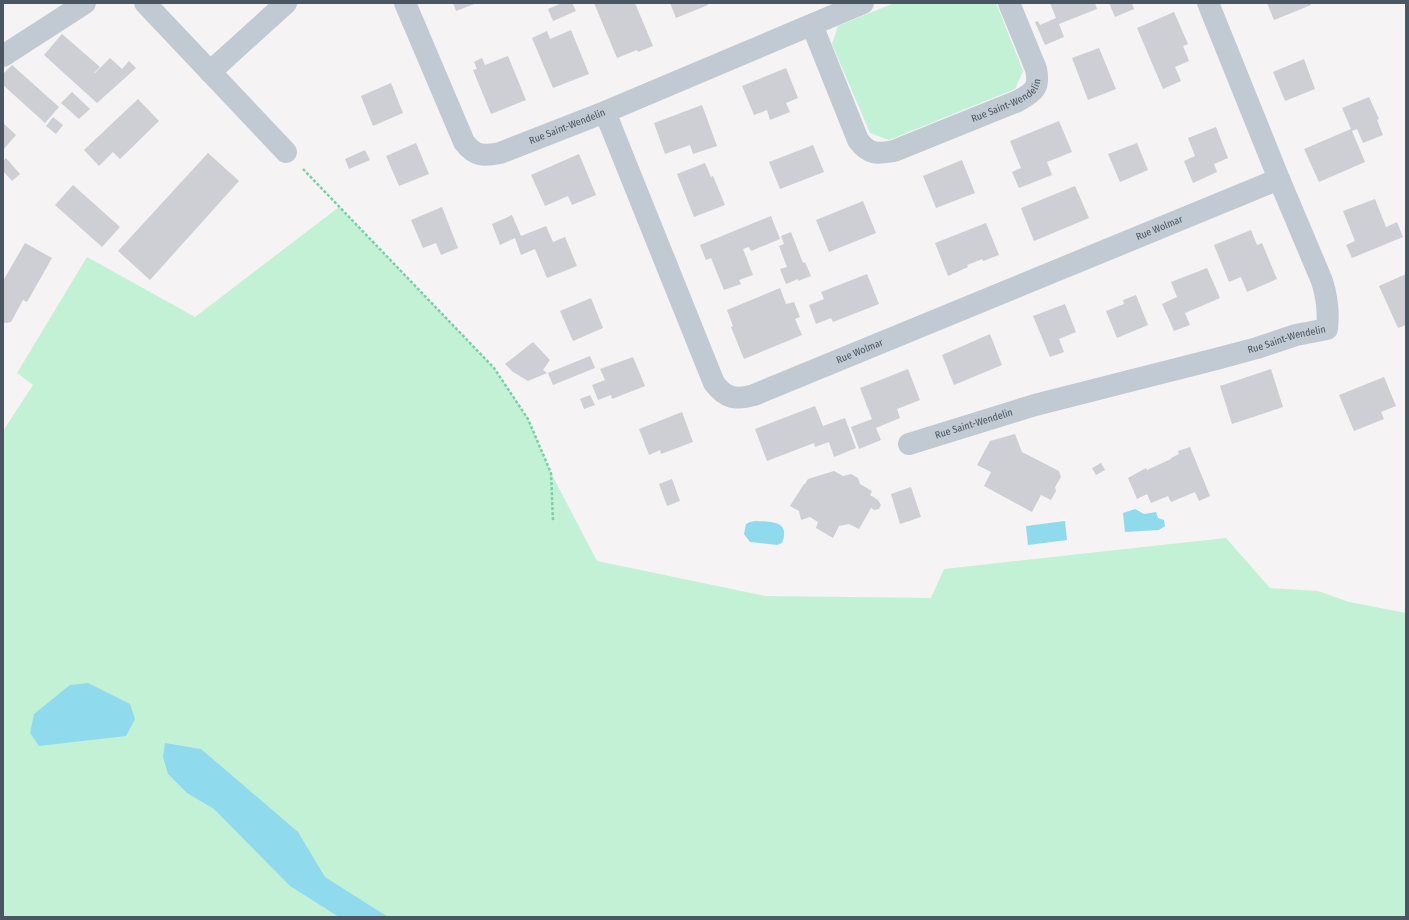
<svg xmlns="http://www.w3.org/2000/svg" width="1409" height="920" viewBox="0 0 1409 920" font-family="'Fira Sans Condensed',sans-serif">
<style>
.green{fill:#c3f1d5}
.water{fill:#90daee}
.building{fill:#cdcfd5}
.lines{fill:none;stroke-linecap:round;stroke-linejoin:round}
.path{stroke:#7ad0a6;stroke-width:2.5;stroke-dasharray:3 2;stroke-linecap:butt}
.minor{stroke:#c1cad2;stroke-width:22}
.labels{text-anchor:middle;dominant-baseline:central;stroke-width:4;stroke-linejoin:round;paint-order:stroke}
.street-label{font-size:10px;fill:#4a5661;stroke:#fff}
</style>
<rect width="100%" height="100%" fill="#f5f3f3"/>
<g class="green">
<polygon points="894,3 996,3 1023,71 1015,89 889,140 870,133 832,44 838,26"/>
<polygon points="339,207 494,368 528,419 551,473 597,561 765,596 931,598 944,569 1226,538 1270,588 1318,591 1349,602 1406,613 1406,917 3,917 3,431 33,385 17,373 87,257 195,317"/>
</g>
<g class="water">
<polygon points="1135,509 1144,514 1156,512 1158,518 1164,520 1165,526 1159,530 1125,532 1123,513"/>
<path d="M755,521C770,522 791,520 782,543L777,545L750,542L744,534L746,524L750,522Z"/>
<polygon points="1065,521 1067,540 1028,545 1026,526"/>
<polygon points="88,683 130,704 135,719 126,736 39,746 30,733 34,714 70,685"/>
<polygon points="165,743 201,749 298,832 325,877 388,917 339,917 290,886 214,809 187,793 168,774 163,757"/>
</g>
<g class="building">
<polygon points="453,3 477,3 456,11"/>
<polygon points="562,3 572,3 576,11 553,21 548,9"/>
<polygon points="594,3 635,3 653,46 638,52 637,50 617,58"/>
<polygon points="670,3 707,3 708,5 676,18"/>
<polygon points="1050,3 1095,3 1097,9 1059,24 1064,37 1045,45 1035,22 1038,21 1040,25 1056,18"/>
<polygon points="1109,3 1132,3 1134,9 1115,17"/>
<polygon points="1267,3 1310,3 1311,5 1274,20"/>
<polygon points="1174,12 1188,44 1183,46 1189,61 1175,67 1181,81 1163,89 1137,28"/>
<polygon points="571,30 589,74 553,88 532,38 547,31 550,39"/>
<polygon points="62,34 100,67 94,73 95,73 110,58 122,69 129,61 136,68 97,103 44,55"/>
<polygon points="1099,48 1116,89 1088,100 1072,58"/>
<polygon points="508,56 526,100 491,114 473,70 477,69 474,62 482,58 485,65"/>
<polygon points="1304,59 1315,89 1285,101 1273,72"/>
<polygon points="12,65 59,107 45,123 3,85 3,74"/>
<polygon points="786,68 798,98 786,103 790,112 770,120 767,110 754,115 742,86"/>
<polygon points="391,83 403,113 373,126 361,96"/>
<polygon points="72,92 90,109 79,119 61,103"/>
<polygon points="1369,97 1379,119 1377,120 1383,135 1363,143 1357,129 1352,131 1365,162 1319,182 1304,149 1351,129 1342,108"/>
<polygon points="138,99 159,121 120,159 113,152 99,166 84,150"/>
<polygon points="702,105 717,146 693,154 690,145 665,154 654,123"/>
<polygon points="53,117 63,125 56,134 46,126"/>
<polygon points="1059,121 1072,152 1047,162 1052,175 1019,188 1012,172 1021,168 1010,141"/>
<polygon points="3,123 16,135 3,150"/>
<polygon points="1216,127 1228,158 1214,164 1217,172 1193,183 1184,161 1195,156 1188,138"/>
<polygon points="416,143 429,174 399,186 386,156"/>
<polygon points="1137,143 1148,170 1120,182 1108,154"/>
<polygon points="813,145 824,172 780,189 769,162"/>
<polygon points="365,150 370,160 349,169 345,159"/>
<polygon points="208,153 239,181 150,280 118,251"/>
<polygon points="579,154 596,195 572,205 568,196 545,206 531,175"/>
<polygon points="6,158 20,174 12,181 3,171 3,161"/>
<polygon points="962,160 975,193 936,208 923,176"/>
<polygon points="705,163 711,177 713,176 725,205 694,217 677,174"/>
<polygon points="73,185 120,227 102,247 55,205"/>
<polygon points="1075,186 1089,218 1034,241 1021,208"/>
<polygon points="1375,199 1386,227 1397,222 1403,237 1352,258 1346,245 1355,241 1343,211"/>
<polygon points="863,201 876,233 829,252 816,220"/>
<polygon points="442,207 458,248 441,255 436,243 423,248 411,220"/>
<polygon points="512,215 521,236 546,226 553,242 565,237 577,266 547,278 535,249 521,255 515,238 500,245 492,224"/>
<polygon points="771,216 780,239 751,251 749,247 743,249 753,275 739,280 741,284 724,290 711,258 706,260 700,245"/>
<polygon points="986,223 999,255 983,261 982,259 975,262 967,265 968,267 948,276 935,243"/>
<polygon points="1251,230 1257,245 1262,243 1277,279 1247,292 1241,277 1229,282 1214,245"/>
<polygon points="791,232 803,263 805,262 811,276 798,281 798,279 786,284 780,269 787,267 779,246 784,244 781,236"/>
<polygon points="25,243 52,258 27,302 23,300 11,322 6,323 3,322 3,281"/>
<polygon points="1207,268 1220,298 1185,313 1190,325 1174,331 1162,304 1177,297 1171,282"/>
<polygon points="867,274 879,304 833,322 831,318 816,324 809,305 824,299 821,292"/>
<polygon points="1406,274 1406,325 1398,328 1379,286"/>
<polygon points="780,288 786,304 794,302 800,317 795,319 802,335 744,359 731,327 733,326 727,310"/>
<polygon points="1136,295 1148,325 1117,338 1106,311 1124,304 1123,300"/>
<polygon points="591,298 603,328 573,341 560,311"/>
<polygon points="1065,304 1076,332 1059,339 1064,352 1050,357 1033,316"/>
<polygon points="990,334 1002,365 954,385 942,355"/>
<polygon points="533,342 550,360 543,370 547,373 528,381 513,372 505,364"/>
<polygon points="590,356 595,368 553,385 548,373"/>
<polygon points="633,357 645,386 612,399 611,395 598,400 592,385 605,380 600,369"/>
<polygon points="908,369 920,400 897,409 900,418 876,428 881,440 859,449 851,427 872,419 860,388"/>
<polygon points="1271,369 1283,407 1232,424 1220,386"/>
<polygon points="1384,377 1396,406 1381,412 1384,419 1354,431 1339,395"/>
<polygon points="590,395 595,405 584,409 580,399"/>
<polygon points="815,406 823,426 845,418 856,448 834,457 829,442 815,447 814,443 767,461 755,429"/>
<polygon points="682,412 693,442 661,454 660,450 649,455 639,429"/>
<polygon points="1015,434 1022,452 1059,471 1061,477 1055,487 1056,491 1051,500 1041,495 1032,512 984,486 991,472 977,465 990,441"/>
<polygon points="1190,447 1210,496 1199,501 1195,492 1171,502 1168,496 1151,503 1147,494 1137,499 1128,478 1146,468 1147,470 1171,459 1171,458 1179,454 1178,451"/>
<polygon points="1101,463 1105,470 1096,475 1092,468"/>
<polygon points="834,471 843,476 851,474 858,478 860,484 872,491 870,495 878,500 881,505 879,509 874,510 871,508 859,529 849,524 839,526 833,538 816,528 818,522 810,517 801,520 799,511 790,506 804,484 805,484 808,479"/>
<polygon points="672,479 680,501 667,506 659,484"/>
<polygon points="911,487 921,517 900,524 891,494"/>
</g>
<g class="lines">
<polyline class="path" points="303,169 494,368 528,419 551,473 553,521"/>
<g class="minor">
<polyline points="145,3 286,152"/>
<path id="s1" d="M405,3L464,142C475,157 484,156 500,153L605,112L863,3"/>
<path id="s2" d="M812,25L858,140C869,155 877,154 894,151L1018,101C1034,92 1040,88 1036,69L1009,3"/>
<polyline points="3,56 85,3"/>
<polyline points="210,72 286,3"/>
<path id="s3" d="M605,112L714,383C726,399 736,400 754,395L1279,179"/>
<path id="s4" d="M909,444L1035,405L1216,359L1257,348L1296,335L1327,329C1329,312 1327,297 1322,281L1279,179L1208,3"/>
</g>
</g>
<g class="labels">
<g class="street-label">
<text stroke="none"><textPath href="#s2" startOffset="289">Rue Saint-Wendelin</textPath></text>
<text stroke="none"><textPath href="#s1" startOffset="264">Rue Saint-Wendelin</textPath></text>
<text stroke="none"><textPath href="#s3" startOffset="776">Rue Wolmar</textPath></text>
<text stroke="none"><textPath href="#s4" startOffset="392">Rue Saint-Wendelin</textPath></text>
<text stroke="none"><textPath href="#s3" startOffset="452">Rue Wolmar</textPath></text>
<text stroke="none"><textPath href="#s4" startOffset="68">Rue Saint-Wendelin</textPath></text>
</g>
</g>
<rect width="1409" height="920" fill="none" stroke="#4a5661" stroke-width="8"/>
</svg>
